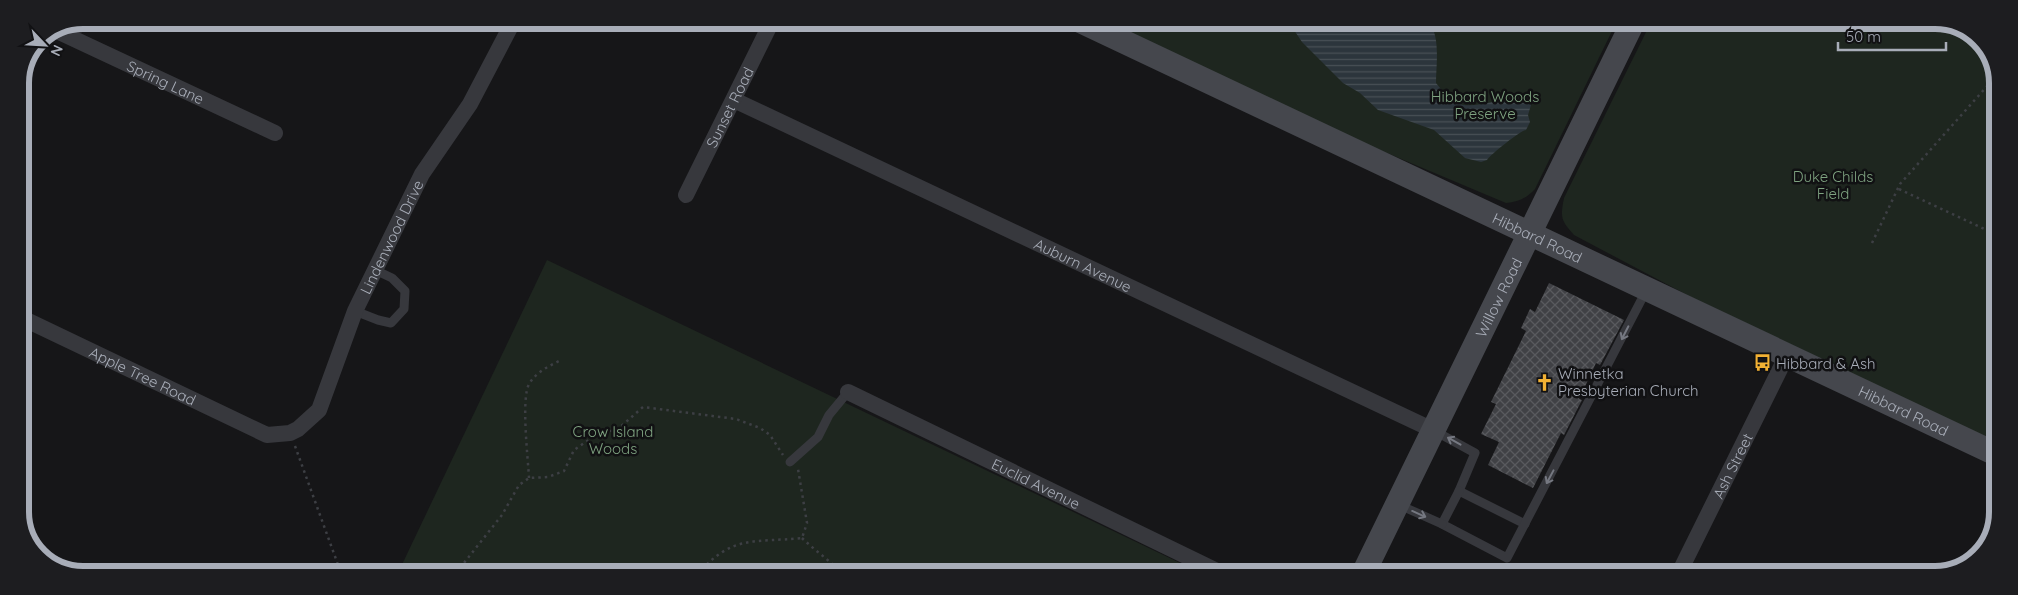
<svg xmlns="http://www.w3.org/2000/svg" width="2018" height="595" viewBox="0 0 2018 595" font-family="Quicksand,sans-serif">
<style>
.green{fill:#1e261f}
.water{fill:url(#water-rules)}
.building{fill:url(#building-cross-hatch)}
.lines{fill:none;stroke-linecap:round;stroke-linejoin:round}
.path{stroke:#3d3f44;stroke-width:2.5;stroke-dasharray:2.5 4;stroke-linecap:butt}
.lane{stroke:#37383d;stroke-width:9}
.street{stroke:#37383d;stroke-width:16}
.secondary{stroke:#45474d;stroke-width:24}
.oneway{stroke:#757881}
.labels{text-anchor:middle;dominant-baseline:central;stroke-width:5;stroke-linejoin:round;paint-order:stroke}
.street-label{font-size:15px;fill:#a8adb8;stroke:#111113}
.park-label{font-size:15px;fill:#7fa381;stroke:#111113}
.poi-label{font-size:15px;fill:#a8adb8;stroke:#111113;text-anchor:start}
.rim{fill:none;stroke:#a8adb8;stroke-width:6}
</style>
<defs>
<pattern id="water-rules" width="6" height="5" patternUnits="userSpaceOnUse" patternTransform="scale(1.25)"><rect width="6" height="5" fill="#2c353c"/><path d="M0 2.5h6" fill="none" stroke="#485056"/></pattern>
<pattern id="building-cross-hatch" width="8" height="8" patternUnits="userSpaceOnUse" patternTransform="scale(1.25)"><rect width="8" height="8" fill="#404145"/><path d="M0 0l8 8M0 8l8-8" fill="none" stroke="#595a5e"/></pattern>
</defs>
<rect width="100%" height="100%" fill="#161618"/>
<g class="green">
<path d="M1105,21L1592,22L1612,31L1535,189C1527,198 1518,202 1506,203L1368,145Z"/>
<path d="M1651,22H1951L1983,42L1998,78L1996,442L1691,297L1574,235C1561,220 1560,218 1564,198Z"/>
<polygon points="547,260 1203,574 398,573"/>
</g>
<path class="water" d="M1288,21H1428C1441,36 1436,64 1436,83C1441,89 1449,100 1456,103C1480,113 1515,87 1531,105L1528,115L1530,122L1526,130C1521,130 1490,155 1487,160L1481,162L1465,158L1434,130L1378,110L1360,93L1343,83L1302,42Z"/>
<polygon class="building" points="1549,283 1624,320 1600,365 1596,363 1579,399 1582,400 1564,435 1561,433 1533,488 1488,465 1499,442 1481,434 1496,404 1491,402 1526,331 1521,328 1530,309 1535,312"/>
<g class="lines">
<g class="path">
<polyline points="1899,189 1997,235"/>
<polyline points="1872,243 1900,184 1997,75"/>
<polyline points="295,446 341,573"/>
<path d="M529,478C528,458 521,399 529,384C536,372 549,366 561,360"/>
<path d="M802,538C815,551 830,560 842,574"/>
<polyline points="456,573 502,515 519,485 529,478 548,477 564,471 574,450 593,437 619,428 643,407 736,419 760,428 770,435 783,455"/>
<path d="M698,574C732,534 755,543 802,538L807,523L798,469"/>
</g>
<g class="lane">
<polyline points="355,311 378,320 391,323 404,309 405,291 392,278 375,270"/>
<polyline points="1433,430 1475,453 1459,491 1525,524"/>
<polyline points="790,462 818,437 829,415 848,392"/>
<polyline points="1459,491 1442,524 1507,558 1647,289"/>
<polyline points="1397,504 1442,524"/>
</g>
<g class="street">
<path id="s1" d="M57,31L275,133"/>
<path id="s2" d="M734,100L1433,430"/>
<path id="s3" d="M686,195L772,21"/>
<path id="s4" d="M20,317L267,435L290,433L298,429L319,410L355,311L422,174L470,104L514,20"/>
<path id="s5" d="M848,392L1223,574"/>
<path id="s6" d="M1678,575L1787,355"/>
</g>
<g class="secondary">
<path id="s7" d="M1080,21L1996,454"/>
<path id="s8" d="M1363,574L1633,22"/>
</g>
</g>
<defs><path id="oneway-shaft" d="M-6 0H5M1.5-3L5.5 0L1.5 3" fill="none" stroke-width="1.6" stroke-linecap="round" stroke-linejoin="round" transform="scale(1.25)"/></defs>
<g class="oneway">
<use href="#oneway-shaft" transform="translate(1625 333) rotate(117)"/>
<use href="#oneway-shaft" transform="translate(1454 441) rotate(-151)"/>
<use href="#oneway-shaft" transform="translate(1550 477) rotate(118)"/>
<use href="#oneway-shaft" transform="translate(1419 514) rotate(24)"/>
</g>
<defs>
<symbol id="bus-bare" viewBox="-9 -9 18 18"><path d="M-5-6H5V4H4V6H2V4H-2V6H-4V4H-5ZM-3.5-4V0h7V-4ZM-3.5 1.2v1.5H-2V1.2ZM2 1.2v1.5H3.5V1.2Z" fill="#f2b134" stroke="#111113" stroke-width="2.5" paint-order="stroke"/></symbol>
<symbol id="church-bare" viewBox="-9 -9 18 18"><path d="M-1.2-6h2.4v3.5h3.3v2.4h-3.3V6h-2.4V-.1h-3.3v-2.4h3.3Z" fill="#f2b134" stroke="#111113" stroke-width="2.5" paint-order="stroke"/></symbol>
</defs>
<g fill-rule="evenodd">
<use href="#bus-bare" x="1750" y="350" width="25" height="25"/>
<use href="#church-bare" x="1532" y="370" width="25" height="25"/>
</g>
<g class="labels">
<g class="street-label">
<text stroke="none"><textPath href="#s1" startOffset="120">Spring Lane</textPath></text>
<text stroke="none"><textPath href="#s3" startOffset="98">Sunset Road</textPath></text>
<text stroke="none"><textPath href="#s4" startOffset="522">Lindenwood Drive</textPath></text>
<text stroke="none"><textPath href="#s7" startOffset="506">Hibbard Road</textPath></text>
<text stroke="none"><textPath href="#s2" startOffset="386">Auburn Avenue</textPath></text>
<text stroke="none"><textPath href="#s8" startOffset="308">Willow Road</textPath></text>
<text stroke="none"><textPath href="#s4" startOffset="136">Apple Tree Road</textPath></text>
<text stroke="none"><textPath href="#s7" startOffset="911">Hibbard Road</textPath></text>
<text stroke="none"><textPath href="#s6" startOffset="122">Ash Street</textPath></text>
<text stroke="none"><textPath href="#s5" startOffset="209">Euclid Avenue</textPath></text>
</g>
<g class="park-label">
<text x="1485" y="96">Hibbard Woods<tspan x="1485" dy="17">Preserve</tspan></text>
<text x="1833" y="176">Duke Childs<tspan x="1833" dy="17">Field</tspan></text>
<text x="613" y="431">Crow Island<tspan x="613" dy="17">Woods</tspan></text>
</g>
<g class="poi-label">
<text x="1776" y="363">Hibbard &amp; Ash</text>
<text x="1558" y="373">Winnetka<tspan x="1558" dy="17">Presbyterian Church</tspan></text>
</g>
</g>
<path d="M0 0H2018V595H0ZM83 29H1935A54 54 0 0 1 1989 83V512A54 54 0 0 1 1935 566H83A54 54 0 0 1 29 512V83A54 54 0 0 1 83 29Z" fill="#1d1d20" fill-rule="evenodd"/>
<path class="rim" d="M83 29H1935A54 54 0 0 1 1989 83V512A54 54 0 0 1 1935 566H83A54 54 0 0 1 29 512V83A54 54 0 0 1 83 29Z"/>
<g transform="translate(45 45) rotate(115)" stroke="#111113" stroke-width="4" paint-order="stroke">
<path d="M0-4L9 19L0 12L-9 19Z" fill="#a8adb8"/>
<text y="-8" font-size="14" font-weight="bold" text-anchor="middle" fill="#a8adb8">N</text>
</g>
<path d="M1838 42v8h108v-8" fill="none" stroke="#a8adb8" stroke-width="2.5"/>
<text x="1846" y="42" font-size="15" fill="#a8adb8" stroke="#111113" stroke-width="4" paint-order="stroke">50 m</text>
</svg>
